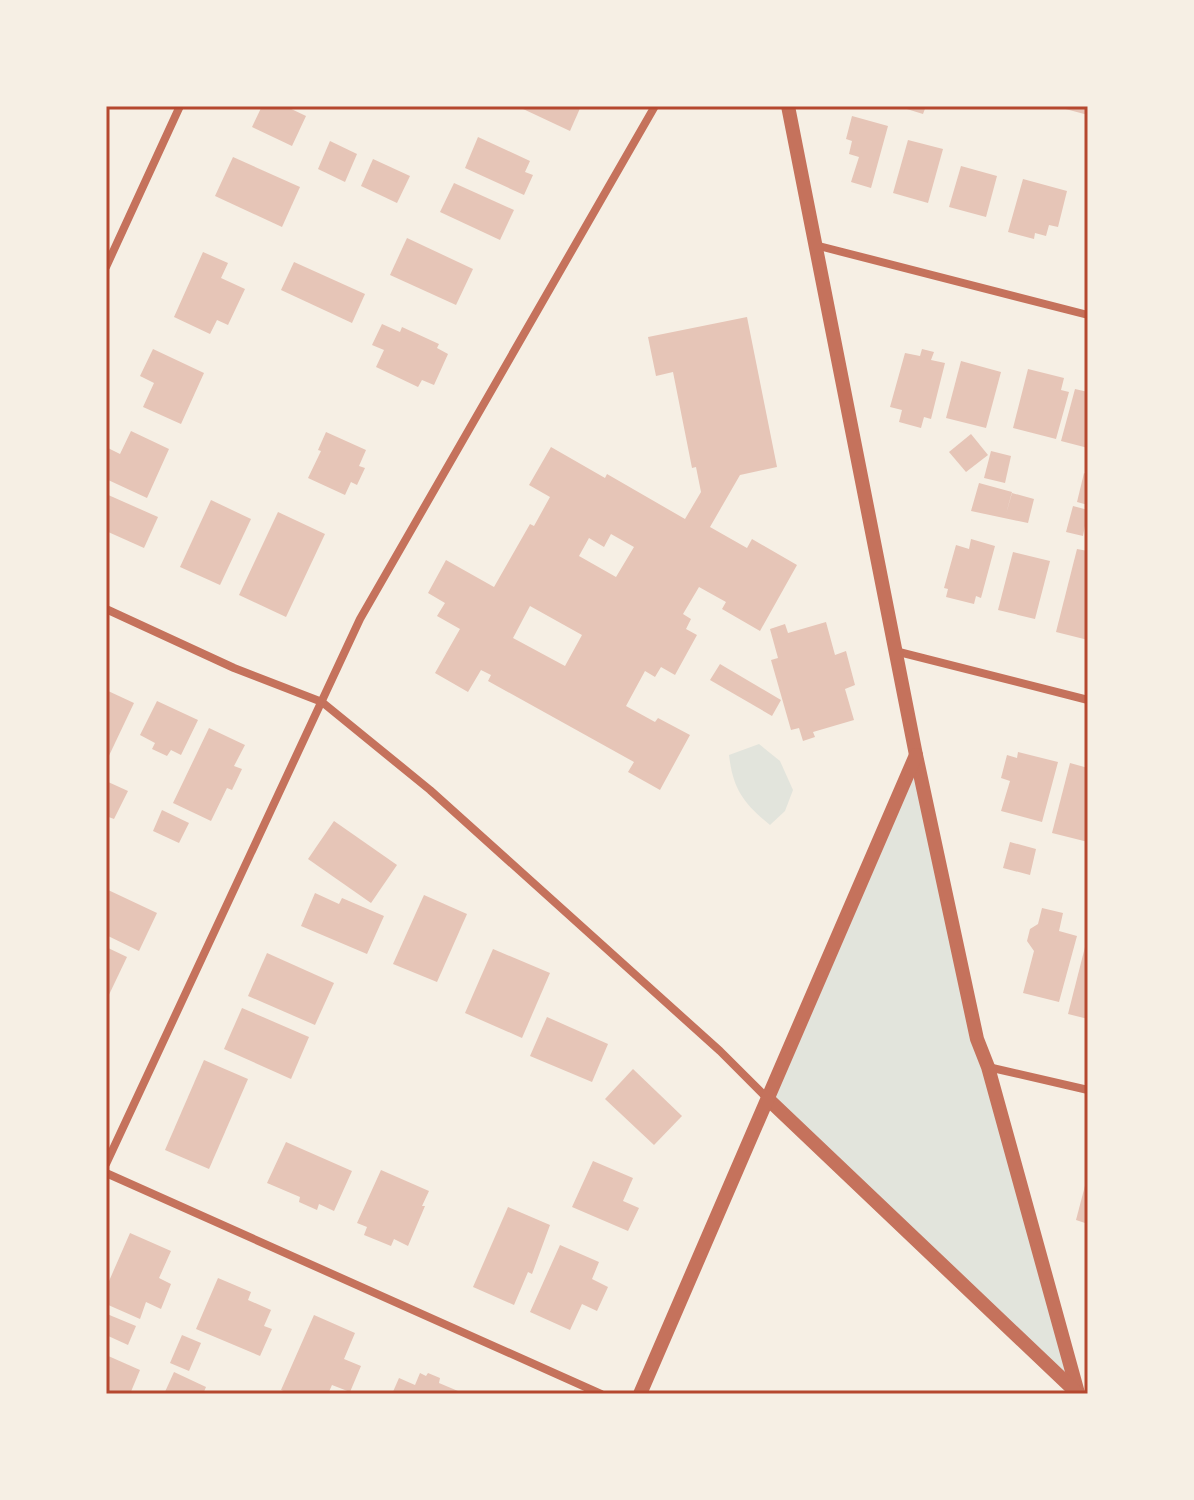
<svg xmlns="http://www.w3.org/2000/svg" width="1194" height="1500" viewBox="0 0 1194 1500" font-family="'DM Sans',sans-serif">
<style>
.green{fill:#e2e4dc}
.building{fill:#e6c5b7;fill-rule:evenodd}
.lines{fill:none;stroke-linecap:round;stroke-linejoin:round}
.minor{stroke:#c5725c;stroke-width:8}
.tertiary{stroke:#c5725c;stroke-width:14}
.neatline{fill:none;stroke:#b5482f;stroke-width:3}
</style>
<rect width="100%" height="100%" fill="#f6efe4"/>
<g class="green">
<path d="M759,744L780,761L793,790L785,811L770,825C743,803 733,789 729,755Z"/>
<polygon points="916,755 951,922 1078,1393 769,1100"/>
</g>
<g class="building">
<polygon points="262,106 285,106 306,116 292,146 252,127"/>
<polygon points="522,106 581,106 570,131 521,108"/>
<polygon points="897,106 926,106 923,114"/>
<polygon points="1058,106 1088,106 1088,115 1058,107"/>
<polygon points="852,116 888,126 871,188 851,182 859,157 849,154 852,141 846,139"/>
<polygon points="478,137 530,161 525,172 533,175 524,195 465,168"/>
<polygon points="908,140 943,149 928,203 893,193"/>
<polygon points="330,141 357,154 345,182 318,169"/>
<polygon points="233,157 300,187 282,227 215,196"/>
<polygon points="373,159 410,176 397,203 361,186"/>
<polygon points="961,166 997,176 986,217 949,207"/>
<polygon points="1023,179 1067,191 1058,227 1049,225 1046,236 1035,233 1034,239 1008,232"/>
<polygon points="454,183 514,210 500,240 440,212"/>
<polygon points="407,238 473,269 456,305 390,275"/>
<polygon points="203,252 228,263 221,278 245,289 228,325 217,320 210,334 174,317"/>
<polygon points="294,262 365,294 352,323 281,290"/>
<path d="M747,317L777,467L740,475L710,527L747,548L752,539L797,565L760,631L722,609L726,602L699,587L683,614L691,619L686,629L697,635L675,675L661,667L655,677L645,671L626,706L655,722L658,718L690,735L660,790L628,772L634,762L488,681L491,675L481,670L468,692L435,673L460,629L437,616L445,603L428,593L446,560L494,587L530,524L534,526L550,497L529,485L551,447L605,478L607,474L685,519L701,492L696,467L692,468L673,372L656,376L648,337ZM611,534L634,547L616,577L579,556L589,538L604,547ZM530,606L582,635L565,666L513,638Z"/>
<polygon points="382,324 400,332 402,327 439,344 437,348 448,354 434,385 422,380 418,387 376,367 384,350 372,345"/>
<polygon points="153,349 204,373 181,424 143,407 154,383 140,376"/>
<polygon points="922,349 934,352 931,360 945,363 931,419 924,417 921,428 899,422 902,410 890,407 905,353 920,356"/>
<polygon points="961,361 1001,372 986,428 946,418"/>
<polygon points="1028,369 1064,378 1061,390 1069,392 1056,439 1013,428"/>
<polygon points="1075,389 1088,392 1088,448 1061,441"/>
<polygon points="131,431 169,449 147,498 106,479 106,447 120,454"/>
<polygon points="326,432 366,450 359,466 365,468 357,485 351,482 345,495 308,478 321,451 318,450"/>
<polygon points="971,434 988,455 966,472 949,452"/>
<polygon points="991,451 1011,456 1005,483 984,478"/>
<polygon points="1084,473 1088,475 1088,505 1077,502"/>
<polygon points="979,483 1012,492 1006,514 1012,493 1034,499 1028,523 971,511"/>
<polygon points="106,494 158,517 144,548 106,531"/>
<polygon points="211,500 251,519 220,585 180,567"/>
<polygon points="1073,506 1088,510 1083,536 1066,532"/>
<polygon points="278,512 325,534 286,617 239,595"/>
<polygon points="971,539 995,546 981,598 976,596 974,604 946,597 948,589 944,588 956,545 969,549"/>
<polygon points="1077,549 1088,551 1088,640 1056,632"/>
<polygon points="1013,552 1050,561 1035,619 998,610"/>
<polygon points="826,622 835,655 846,651 855,685 845,689 854,720 813,732 815,737 803,741 799,728 791,730 771,660 778,658 770,629 785,624 788,633"/>
<polygon points="720,664 781,700 772,716 710,680"/>
<polygon points="106,690 134,703 106,762"/>
<polygon points="157,701 198,720 181,755 171,750 167,756 152,749 155,743 140,735"/>
<polygon points="209,728 245,745 234,766 242,769 232,790 227,788 211,821 173,803"/>
<polygon points="1018,752 1058,762 1042,822 1001,811 1010,781 1001,778 1007,755 1017,758"/>
<polygon points="1070,763 1088,768 1088,842 1052,833"/>
<polygon points="106,781 128,791 114,819 106,816"/>
<polygon points="162,810 189,823 179,843 153,831"/>
<polygon points="334,821 397,865 371,903 308,859"/>
<polygon points="1010,842 1036,849 1030,875 1003,868"/>
<polygon points="106,889 157,913 139,951 106,935"/>
<polygon points="315,893 339,904 342,898 384,916 367,954 301,926"/>
<polygon points="424,895 467,914 437,982 393,964"/>
<polygon points="1042,908 1063,913 1059,931 1077,936 1059,1002 1023,993 1034,951 1027,941 1030,929 1038,924"/>
<polygon points="106,947 127,957 106,1001"/>
<polygon points="1085,947 1088,948 1088,1019 1068,1014"/>
<polygon points="493,949 550,973 522,1038 465,1013"/>
<polygon points="267,953 334,983 315,1025 248,996"/>
<polygon points="242,1008 309,1037 291,1079 224,1049"/>
<polygon points="547,1017 608,1044 592,1082 530,1056"/>
<polygon points="204,1060 248,1079 209,1169 165,1150"/>
<polygon points="633,1069 682,1116 654,1145 605,1099"/>
<polygon points="286,1142 352,1171 334,1211 319,1204 317,1210 299,1202 300,1197 267,1183"/>
<polygon points="593,1161 633,1178 623,1201 639,1208 628,1231 572,1207"/>
<polygon points="381,1170 429,1191 422,1206 425,1206 408,1246 394,1239 391,1246 364,1235 367,1227 357,1223"/>
<polygon points="1087,1178 1088,1178 1088,1224 1076,1220"/>
<polygon points="508,1207 550,1225 532,1274 528,1272 514,1305 473,1287"/>
<polygon points="130,1233 171,1251 159,1278 171,1284 161,1309 146,1302 140,1319 106,1304 106,1288"/>
<polygon points="560,1245 599,1262 592,1279 608,1287 597,1311 582,1304 570,1330 530,1312"/>
<polygon points="218,1278 251,1292 248,1300 271,1310 264,1326 272,1329 260,1356 196,1329"/>
<polygon points="107,1314 136,1326 128,1345 106,1335"/>
<polygon points="314,1315 355,1333 344,1359 361,1366 350,1392 332,1385 328,1394 291,1394 281,1390"/>
<polygon points="182,1335 201,1343 189,1371 170,1363"/>
<polygon points="106,1355 140,1370 130,1394 106,1394"/>
<polygon points="174,1372 206,1387 203,1394 164,1394"/>
<polygon points="420,1373 426,1376 428,1373 440,1378 439,1383 458,1391 457,1394 392,1394 399,1378 415,1385"/>
</g>
<g class="lines">
<g class="minor">
<polyline points="815,245 1088,315"/>
<polyline points="106,267 180,106"/>
<polyline points="106,609 234,668 322,702 430,790 720,1051 768,1099"/>
<polyline points="895,651 1088,700"/>
<polyline points="988,1067 1088,1090"/>
<polyline points="106,1164 360,619 655,106"/>
<polyline points="106,1173 601,1394"/>
</g>
<g class="tertiary">
<polyline points="788,106 916,755 977,1039 988,1067 1078,1393"/>
<polyline points="769,1100 1075,1391"/>
<polyline points="640,1394 916,755"/>
</g>
</g>
<rect width="1194" height="1500" fill="none" stroke="#f6efe4" stroke-width="216"/>
<rect x="108" y="108" width="978" height="1284" class="neatline"/>
</svg>
